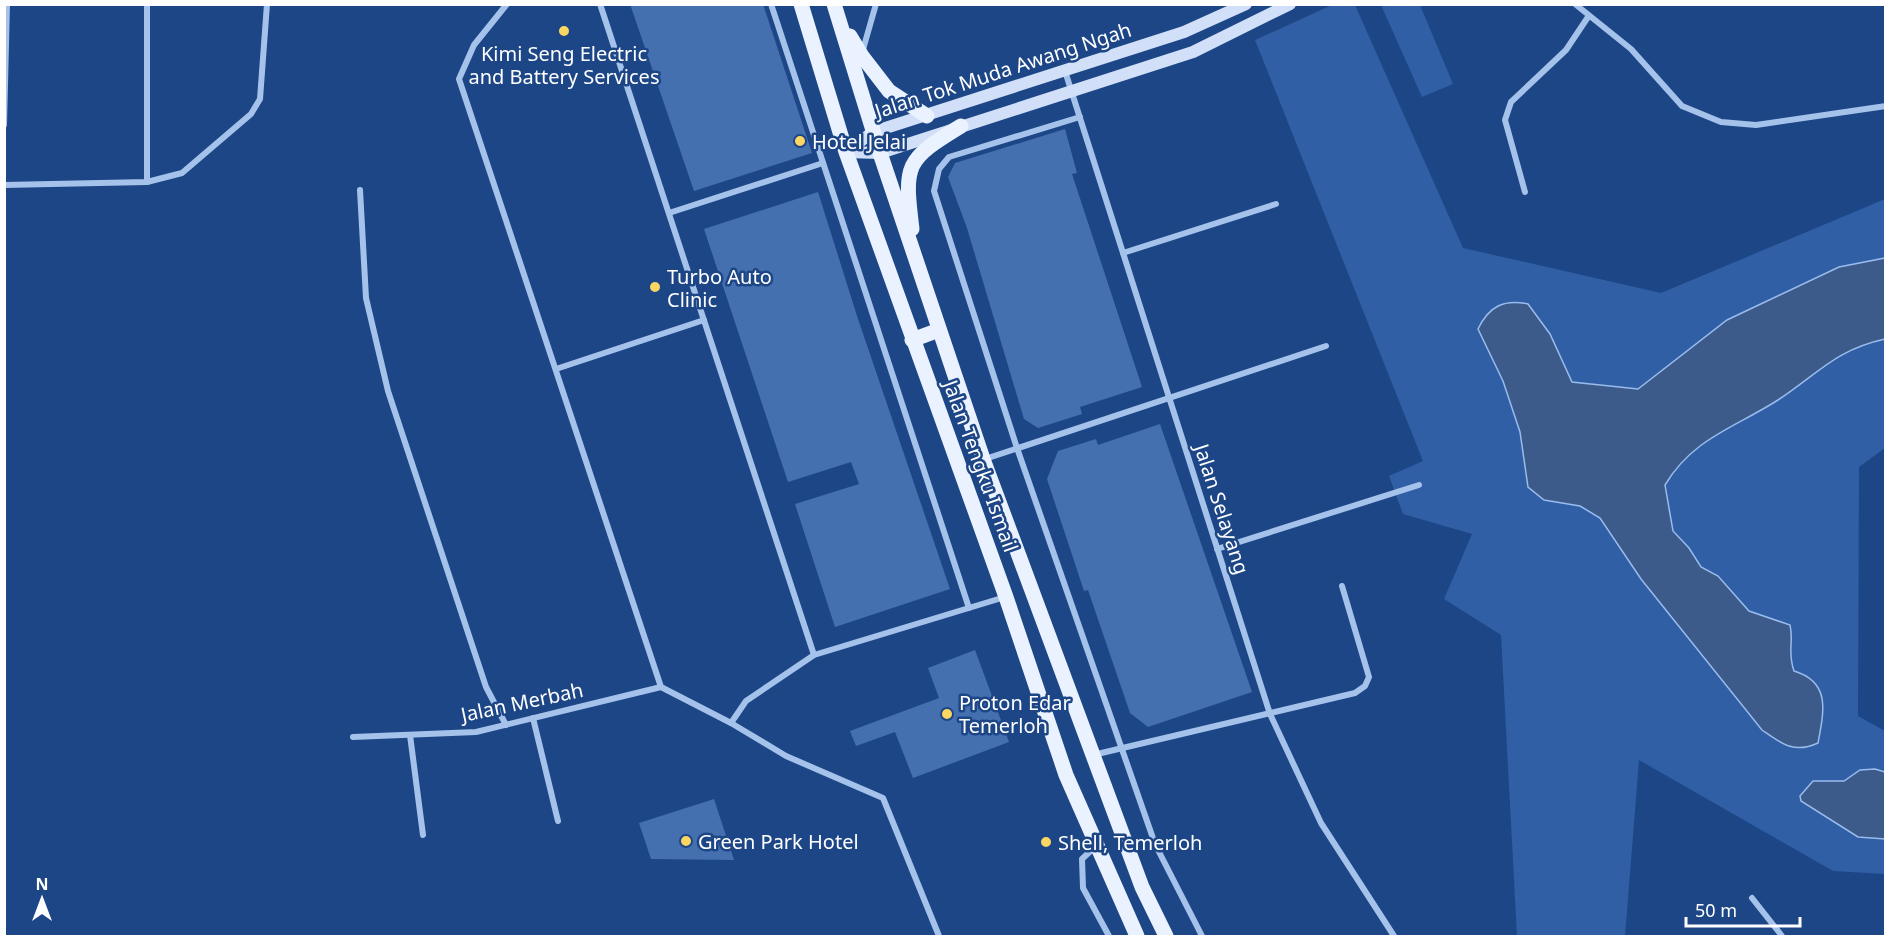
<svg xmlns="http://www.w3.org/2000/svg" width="1890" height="941" viewBox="0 0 1890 941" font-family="'Noto Sans',sans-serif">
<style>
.green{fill:#305fa5}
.water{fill:#3c5b8b;stroke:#99bced;stroke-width:1.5}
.building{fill:#4570b0}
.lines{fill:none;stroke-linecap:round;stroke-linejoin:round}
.minor{stroke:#a5c2eb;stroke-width:6}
.secondary{stroke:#d1e0f8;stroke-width:12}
.primary{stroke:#eaf1ff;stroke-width:15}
.poi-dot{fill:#fbd663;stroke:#1d4687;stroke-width:2}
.labels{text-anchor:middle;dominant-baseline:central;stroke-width:5;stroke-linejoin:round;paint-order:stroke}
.poi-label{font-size:20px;fill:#fff;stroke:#1d4687;text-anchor:start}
.street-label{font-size:20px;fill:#fff;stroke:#1d4687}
</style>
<rect width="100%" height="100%" fill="#1d4687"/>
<g class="green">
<polygon points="1332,5 1355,5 1463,248 1661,293 1885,199 1885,448 1859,467 1858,716 1885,731 1885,874 1833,871 1639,760 1625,936 1517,936 1501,635 1444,599 1472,534 1403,514 1389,476 1423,461 1255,40"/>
<polygon points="1381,5 1420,5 1453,84 1422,97"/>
</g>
<g class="water">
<path d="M1885,258V339C1835,350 1819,373 1778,400C1736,427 1693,438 1665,485L1673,531L1689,548L1701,567L1718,576L1749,611L1790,625C1794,642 1787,651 1794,671C1831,682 1824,711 1818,743C1794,754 1782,744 1762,730L1641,579L1600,518L1580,506L1544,500L1528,487L1520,432L1503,381L1478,329C1489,306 1504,299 1528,304L1550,334L1572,382L1638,389L1727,320L1839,267Z"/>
<polygon points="1875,769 1885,772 1885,839 1858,837 1801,801 1800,796 1813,781 1844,781 1860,770"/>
</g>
<g class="building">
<polygon points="630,4 763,4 812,153 694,191"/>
<polygon points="1065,129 1077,173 1072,174 1142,387 1080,407 1082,414 1038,428 1024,419 967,228 948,177 955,163"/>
<polygon points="818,192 857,316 950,589 835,627 795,504 859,484 851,462 788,482 704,229"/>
<polygon points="1160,424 1252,692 1148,727 1130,713 1088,590 1084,591 1047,479 1058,451 1096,439 1098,445"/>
<polygon points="975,650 1009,742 913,778 895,732 856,746 850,731 939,698 928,668"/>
<polygon points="714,799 734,860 651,859 639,823"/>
</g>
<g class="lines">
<g class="minor">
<polyline points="507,4 474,45 459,79 661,687 731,723 786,756 883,798 939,936"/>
<polyline points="600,4 814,655"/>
<polyline points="771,4 969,608"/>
<polyline points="1575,4 1631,49 1682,106 1721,122 1756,125 1886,106"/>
<polyline points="862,53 876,4"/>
<polyline points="1065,71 1270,714 1321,823 1394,936"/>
<polyline points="1080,117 949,157 939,169 934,191 1017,448 1155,844 1202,936"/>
<polyline points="4,125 7,4"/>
<polyline points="147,182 147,4"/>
<polyline points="4,185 147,182 182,173 251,114 260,99 267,4"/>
<polyline points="360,190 366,298 388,391 486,687 506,725"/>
<polyline points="1525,192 1505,120 1511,102 1566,50 1588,17"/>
<polyline points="669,213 823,163"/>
<polyline points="1123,253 1276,204"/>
<polyline points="556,369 704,320"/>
<polyline points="985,459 1326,346"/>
<polyline points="1217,549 1419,485"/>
<polyline points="533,718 558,821"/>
<polyline points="731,723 746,701 814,655 1005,597"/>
<polyline points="410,735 423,835"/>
<polyline points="353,737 476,732 661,687"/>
<polyline points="1093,755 1355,693 1365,686 1369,677 1342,586"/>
<polyline points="1096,846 1082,859 1083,888 1109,936"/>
<polyline points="1752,898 1782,936"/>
</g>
<g class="secondary">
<polyline points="846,152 880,153 1193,52 1290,4"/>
<polyline points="846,152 873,132 1184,32 1246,4"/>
</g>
<g class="primary">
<polyline points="801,4 846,152 1006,597 1066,775 1137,936"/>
<polyline points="834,4 880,153 983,459 1142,887 1166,936"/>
<polyline points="850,36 862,56 889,91 927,116"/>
<path d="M912,229C904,164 905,160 961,126"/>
<polyline points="912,340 939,330"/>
</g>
</g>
<g class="poi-dot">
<circle cx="564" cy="31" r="6"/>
<circle cx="800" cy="141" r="6"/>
<circle cx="655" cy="287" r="6"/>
<circle cx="947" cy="714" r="6"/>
<circle cx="686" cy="841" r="6"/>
<circle cx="1046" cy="842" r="6"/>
</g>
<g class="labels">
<g class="poi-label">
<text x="564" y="53" text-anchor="middle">Kimi Seng Electric<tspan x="564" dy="23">and Battery Services</tspan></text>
<text x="812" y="141">Hotel Jelai</text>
<text x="667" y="276">Turbo Auto<tspan x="667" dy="23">Clinic</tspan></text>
<text x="959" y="702">Proton Edar<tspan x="959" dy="23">Temerloh</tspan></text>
<text x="698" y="841">Green Park Hotel</text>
<text x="1058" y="842">Shell, Temerloh</text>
</g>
<g class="street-label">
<text transform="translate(1003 70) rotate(-18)">Jalan Tok Muda Awang Ngah</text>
<text transform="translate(981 466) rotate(70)">Jalan Tengku Ismail</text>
<text transform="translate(1222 509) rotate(72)">Jalan Selayang</text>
<text transform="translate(522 702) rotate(-12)">Jalan Merbah</text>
</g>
</g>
<rect width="1890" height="941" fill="none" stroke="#ffffff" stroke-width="12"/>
<g transform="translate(42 899)" stroke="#1d4687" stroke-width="4.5" paint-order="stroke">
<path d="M0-4.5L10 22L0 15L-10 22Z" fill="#ffffff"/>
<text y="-9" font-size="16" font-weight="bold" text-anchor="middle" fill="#ffffff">N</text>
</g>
<path d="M1686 917v9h114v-9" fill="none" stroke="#ffffff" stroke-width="3"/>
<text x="1695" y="917" font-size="18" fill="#ffffff" stroke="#1d4687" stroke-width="4.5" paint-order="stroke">50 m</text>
</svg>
